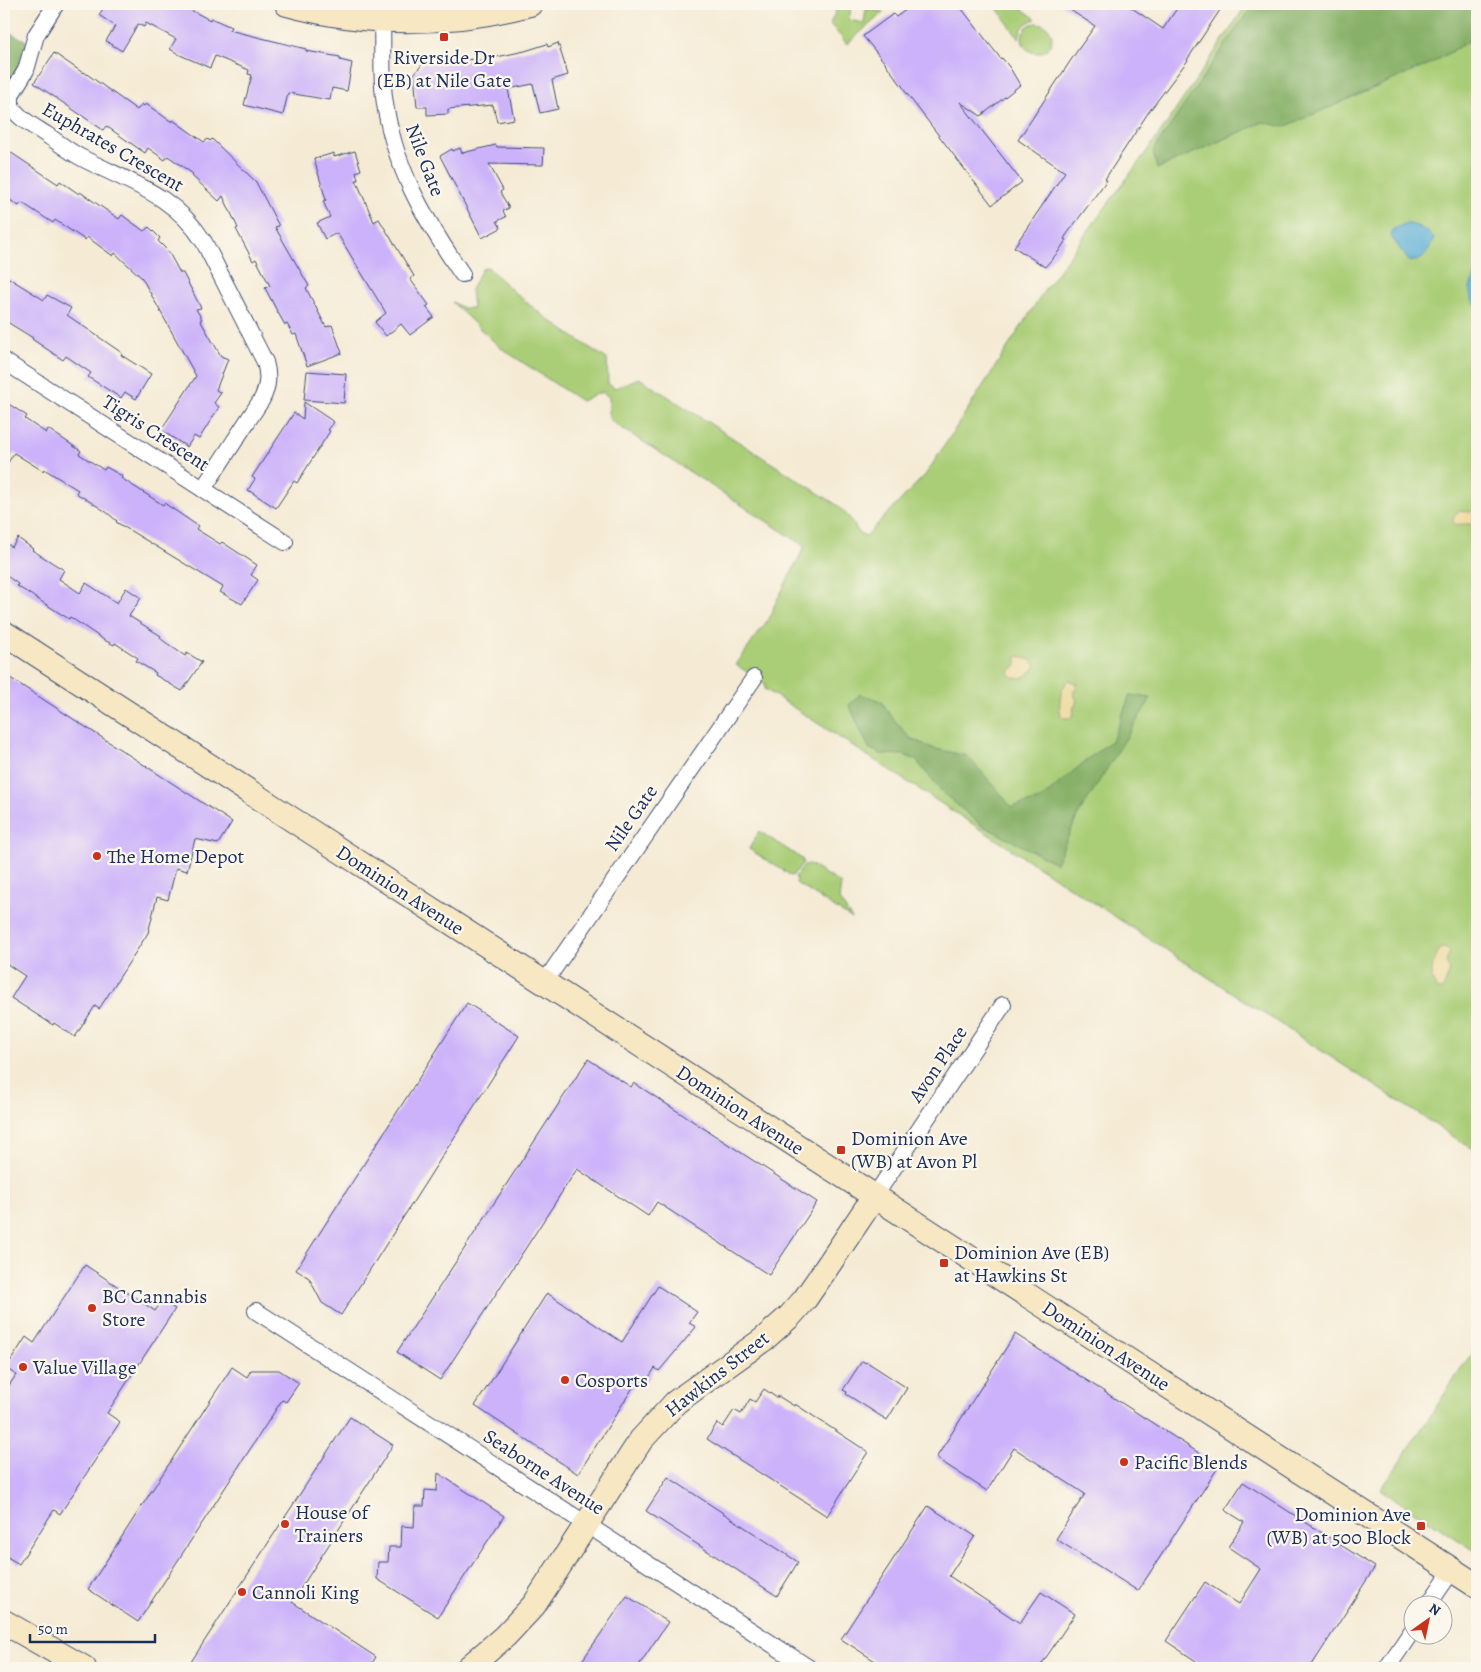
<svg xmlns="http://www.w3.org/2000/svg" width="1481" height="1672" viewBox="0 0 1481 1672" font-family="Alegreya,serif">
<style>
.green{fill:#aace77;stroke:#627e6a}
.forest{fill:#87b168;stroke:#517063}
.sand{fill:#eeda9e;stroke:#84847e}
.water{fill:#58add4;stroke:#3a6e99}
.building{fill:#ccb2fa}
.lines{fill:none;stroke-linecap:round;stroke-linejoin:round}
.street-casing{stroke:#3c4b70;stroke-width:18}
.secondary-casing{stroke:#3c4b70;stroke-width:26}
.street{stroke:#fff;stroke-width:16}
.secondary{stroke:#f7e8c3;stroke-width:24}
.poi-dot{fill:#c8321e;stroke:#fbf7ec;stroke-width:2}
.labels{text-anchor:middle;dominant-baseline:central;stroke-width:4.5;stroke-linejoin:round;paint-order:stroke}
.poi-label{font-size:20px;fill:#1b2f5e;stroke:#fbf7ec;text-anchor:start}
.street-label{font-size:20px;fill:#1b2f5e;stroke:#fbf7ec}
</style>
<rect width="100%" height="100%" fill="#fbf7ec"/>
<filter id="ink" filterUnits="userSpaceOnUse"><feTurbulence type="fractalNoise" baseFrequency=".02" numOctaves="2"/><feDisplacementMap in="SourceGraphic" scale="10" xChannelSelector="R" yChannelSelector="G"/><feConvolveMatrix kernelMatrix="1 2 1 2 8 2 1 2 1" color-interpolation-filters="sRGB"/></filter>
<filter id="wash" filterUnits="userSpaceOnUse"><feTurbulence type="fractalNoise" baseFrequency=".0096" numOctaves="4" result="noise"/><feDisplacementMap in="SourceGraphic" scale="20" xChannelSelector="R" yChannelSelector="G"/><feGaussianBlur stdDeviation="1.12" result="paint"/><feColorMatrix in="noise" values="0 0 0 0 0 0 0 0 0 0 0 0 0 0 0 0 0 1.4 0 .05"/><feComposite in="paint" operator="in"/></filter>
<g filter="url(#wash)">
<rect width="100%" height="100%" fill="#f5ebd5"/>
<g class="green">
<path d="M994,4H1015L1036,19C1026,22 1020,27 1019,39Z"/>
<path d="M1247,4H1477V1152L765,689V683L736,665L772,614L774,606L805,546L614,423L609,418V397L602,392L581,401L501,348L476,325L452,302L463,308H473L471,289L482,269L488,267C523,304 564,331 607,359L608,384L615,388L639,378L837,505L849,517L859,533L866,536L926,474L1048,285L1161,132Z"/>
<polygon points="838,6 851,7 849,20 864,23 866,9 884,12 847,44 830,24"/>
<circle cx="1037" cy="38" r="15"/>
<polygon points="759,831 802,859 803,863 792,876 749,849"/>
<polygon points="809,864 841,884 839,900 852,919 796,883 797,880 795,877 805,865"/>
<polygon points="1477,1345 1477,1552 1381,1490"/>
</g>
<g class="forest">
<polygon points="1253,4 1477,4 1477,17 1472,39 1432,63 1284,127 1263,122 1157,169 1153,151"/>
<polygon points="4,30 25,40 28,46 4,100"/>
<polygon points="860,694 881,701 891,716 910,738 932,748 967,756 997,789 1011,807 1040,800 1083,763 1113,739 1130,695 1151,698 1078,815 1056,863 981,825 943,793 916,760 904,755 881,754 869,748 849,705"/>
</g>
<g class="sand">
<path d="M1460,510L1469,512L1477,511V527C1469,521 1462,526 1454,524L1453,521C1454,516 1456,512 1460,510Z"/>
<path d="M1019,656L1030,660L1036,665C1031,675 1015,685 1009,672L1017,665V657Z"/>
<path d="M1069,680L1078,684L1073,692L1077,701L1074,707L1073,715L1070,718H1064L1061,715C1058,705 1060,687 1069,680Z"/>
<path d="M1441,948H1444L1450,951L1446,962L1450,971C1446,977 1447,985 1441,990H1438C1428,981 1432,958 1441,948Z"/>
</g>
<g class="water">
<path d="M1404,224C1416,223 1426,230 1434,238C1428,251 1425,263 1409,261L1390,235L1392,230Z"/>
<path d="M1477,272V306C1465,293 1470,286 1477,272Z"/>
</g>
<g id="blocks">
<g class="building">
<polygon points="106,4 170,4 177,8 179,4 210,20 211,18 231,27 229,30 306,49 306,51 340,57 340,60 352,63 347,91 332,88 330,100 288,93 283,115 244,105 252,75 248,74 249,70 215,56 210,68 180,55 170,49 176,39 146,23 144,27 138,24 122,51 106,41 115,26 99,15"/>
<polygon points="914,4 958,4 1001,59 1002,58 1010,68 1020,85 981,116 960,102 1022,182 992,205 904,90 905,90 885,63 863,36 893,14 896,17"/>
<polygon points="1061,4 1126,4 1163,29 1180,4 1224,4 1187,60 1188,60 1148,113 1105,179 1107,180 1067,234 1064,239 1066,240 1059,251 1045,267 1014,247 1065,172 1018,140 1077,51 1095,26"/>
<polygon points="558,43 568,75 552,80 558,109 540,113 533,84 508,89 514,119 497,122 493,105 448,109 448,114 427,115 427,107 417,107 414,74 426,60 444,58 444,61 478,59 478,61 525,51 547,44 548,47"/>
<polygon points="54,53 83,73 84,72 137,110 142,104 144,106 146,104 172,122 173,120 204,142 208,139 210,141 212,139 256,182 279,226 275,227 309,286 306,288 326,327 332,325 342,353 307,366 296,334 293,335 287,324 285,325 276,309 265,288 270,286 256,259 253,261 244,244 236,229 238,228 223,196 219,201 192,176 193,174 168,156 165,160 148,148 145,153 106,126 103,130 34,83"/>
<polygon points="496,145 497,147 544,148 543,165 489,164 503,190 500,192 509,208 503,211 506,217 497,221 501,228 482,238 440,156 452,149 453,151 460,148 462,153"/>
<polygon points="4,148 58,184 60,181 79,194 80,192 119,219 122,215 144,231 149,227 160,238 158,241 168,251 180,273 183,273 201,308 196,309 202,319 200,320 221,356 228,359 216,390 221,393 214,403 219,407 199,439 194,436 187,447 161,430 196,376 142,278 115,253 113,256 87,237 85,240 55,220 53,223 24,204 21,203 19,206 4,196"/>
<polygon points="355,151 361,170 356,172 358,180 356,180 374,222 379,219 414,276 410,279 429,305 426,307 434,317 410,335 401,324 386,336 375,322 386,313 337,233 325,239 317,223 330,217 323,201 326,200 314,159 334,153 334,157"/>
<polygon points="4,275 44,300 47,295 71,308 67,315 122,353 121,355 151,374 136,399 125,392 121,398 88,377 91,373 66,356 63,360 32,339 33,338 4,320"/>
<polygon points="307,371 346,374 344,403 304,400"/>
<polygon points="4,401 27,416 25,419 46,433 48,429 81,451 79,454 104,470 106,467 122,476 121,478 163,505 164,503 198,526 196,529 220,544 222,542 257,565 251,575 258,580 242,604 220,592 223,587 116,522 117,521 105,511 76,493 78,490 44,469 43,471 14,453 4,469"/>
<polygon points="304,402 334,422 328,430 330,431 297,483 294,481 276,508 248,490 255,479 252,477 294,413 303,419"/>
<polygon points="18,538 33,549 32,550 64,570 59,579 80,593 86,583 117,603 126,588 141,598 129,616 161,636 160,638 165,642 185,656 187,653 202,662 182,691 155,675 156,673 136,661 138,658 115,643 114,645 104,640 70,617 69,619 17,586 18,584 4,574 4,542 12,547"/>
<polygon points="4,674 232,822 218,844 195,839 187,871 176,868 168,900 157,897 148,933 99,1009 95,1006 75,1037 54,1023 53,1025 11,998 25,976 4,962"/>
<polygon points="467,1003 519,1036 341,1315 322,1303 309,1278 296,1270"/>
<polygon points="588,1059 631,1087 634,1083 817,1202 769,1275 657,1202 648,1216 577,1169 440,1380 397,1352"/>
<polygon points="85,1265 155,1311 162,1301 175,1309 107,1413 120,1422 60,1514 54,1510 19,1564 4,1555 4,1393 16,1375 6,1368 26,1337 34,1343"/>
<polygon points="658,1286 697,1312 689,1323 696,1327 659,1371 655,1368 646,1382 639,1378 578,1474 475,1406 547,1293 622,1342"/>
<polygon points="1015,1334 1219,1466 1138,1591 1056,1539 1085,1494 1014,1448 987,1491 936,1458"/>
<polygon points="862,1361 866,1363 867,1362 907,1388 887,1420 846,1394 847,1392 843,1390"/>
<polygon points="232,1367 247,1377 251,1370 279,1370 299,1383 286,1402 282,1400 138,1622 88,1589"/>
<polygon points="764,1389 777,1398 778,1396 794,1406 795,1404 868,1452 827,1516 707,1439 717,1423 723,1427 734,1410 741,1414 750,1399 755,1402"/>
<polygon points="350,1417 393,1445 292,1602 376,1657 369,1668 187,1668"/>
<polygon points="438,1473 504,1516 438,1617 377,1579 378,1562 388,1562 389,1547 401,1547 402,1526 414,1527 415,1506 424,1506 425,1490 437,1491"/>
<polygon points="668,1477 798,1562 777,1596 646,1511"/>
<polygon points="1243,1482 1375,1567 1310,1668 1196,1668 1199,1663 1166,1641 1205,1582 1239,1604 1261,1569 1228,1547 1244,1522 1225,1510"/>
<polygon points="928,1506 975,1536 949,1576 1020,1623 1041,1592 1075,1614 1039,1668 886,1668 841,1639"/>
<polygon points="627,1596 668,1622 637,1668 577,1668"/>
</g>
</g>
</g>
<g filter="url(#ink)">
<use href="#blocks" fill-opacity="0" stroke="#3c4b70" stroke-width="1"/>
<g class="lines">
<defs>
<g id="street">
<path d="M382,21C383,46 381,72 384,97C393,166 424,218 462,274"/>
<path d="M11,106C19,119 35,127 47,135C59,143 70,152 82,158C130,183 174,194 204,242L265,362C269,376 268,386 262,399L203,489"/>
<polyline points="11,106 11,95 26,70 36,35 56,4"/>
<polyline points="4,361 285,542"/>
<polyline points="544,983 754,678"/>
<polyline points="874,1197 1003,1005"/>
<polyline points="256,1311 809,1668"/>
<polyline points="1429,1604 1452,1570"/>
<polyline points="1387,1668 1414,1628"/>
</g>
<g id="secondary">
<path d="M287,4C367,26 450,25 530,4"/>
<polyline points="4,633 1477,1586"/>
<polyline points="4,1622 84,1668"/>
<polyline points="468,1668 505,1636 534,1605 641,1440 676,1402 764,1339 790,1316 805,1299 825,1270 874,1197"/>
</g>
</defs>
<use href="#street" class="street-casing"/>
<use href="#secondary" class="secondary-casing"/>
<use href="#street" class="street"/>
<use href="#secondary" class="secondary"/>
</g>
</g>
<g class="poi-dot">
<rect x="439" y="32" width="10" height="10" rx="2.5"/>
<circle cx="97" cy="856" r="5"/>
<rect x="836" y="1145" width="10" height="10" rx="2.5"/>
<rect x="939" y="1258" width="10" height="10" rx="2.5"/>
<circle cx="92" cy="1308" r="5"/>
<circle cx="23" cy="1367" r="5"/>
<circle cx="565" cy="1380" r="5"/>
<circle cx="1124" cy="1462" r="5"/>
<circle cx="285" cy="1524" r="5"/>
<rect x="1416" y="1521" width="10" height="10" rx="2.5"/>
<circle cx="242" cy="1592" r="5"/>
</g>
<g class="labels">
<g class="poi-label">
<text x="444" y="57" text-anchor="middle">Riverside Dr<tspan x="444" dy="23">(EB) at Nile Gate</tspan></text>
<text x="107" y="856">The Home Depot</text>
<text x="851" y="1138">Dominion Ave<tspan x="851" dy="23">(WB) at Avon Pl</tspan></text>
<text x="954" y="1252">Dominion Ave (EB)<tspan x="954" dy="23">at Hawkins St</tspan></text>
<text x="102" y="1296">BC Cannabis<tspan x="102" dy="23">Store</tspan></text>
<text x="33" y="1367">Value Village</text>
<text x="575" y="1380">Cosports</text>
<text x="1134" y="1462">Pacific Blends</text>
<text x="295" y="1512">House of<tspan x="295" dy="23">Trainers</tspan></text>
<text x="1411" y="1514" text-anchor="end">Dominion Ave<tspan x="1411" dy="23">(WB) at 500 Block</tspan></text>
<text x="252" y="1592">Cannoli King</text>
</g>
<g class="street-label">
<text transform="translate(113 147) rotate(30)">Euphrates Crescent</text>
<text transform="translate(425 160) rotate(69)">Nile Gate</text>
<text transform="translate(156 433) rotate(33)">Tigris Crescent</text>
<text transform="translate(631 818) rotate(-55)">Nile Gate</text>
<text transform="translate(400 890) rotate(33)">Dominion Avenue</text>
<text transform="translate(938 1064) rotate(-56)">Avon Place</text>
<text transform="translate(740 1110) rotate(33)">Dominion Avenue</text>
<text transform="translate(1106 1346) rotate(33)">Dominion Avenue</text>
<text transform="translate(717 1374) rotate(-38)">Hawkins Street</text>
<text transform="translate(544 1472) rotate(33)">Seaborne Avenue</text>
</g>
</g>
<rect width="1481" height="1672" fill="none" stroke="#fbf7ec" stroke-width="20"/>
<g transform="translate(1428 1620) rotate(33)"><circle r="24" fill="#fbf7ec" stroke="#a1a7b3"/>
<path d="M0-4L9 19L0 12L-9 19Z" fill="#c8321e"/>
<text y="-8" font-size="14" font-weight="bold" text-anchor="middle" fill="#1b2f5e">N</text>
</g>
<path d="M30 1634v8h125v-8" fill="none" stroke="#1b2f5e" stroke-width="2.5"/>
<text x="38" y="1634" font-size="15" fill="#1b2f5e" stroke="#fbf7ec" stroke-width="4" paint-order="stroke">50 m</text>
</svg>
